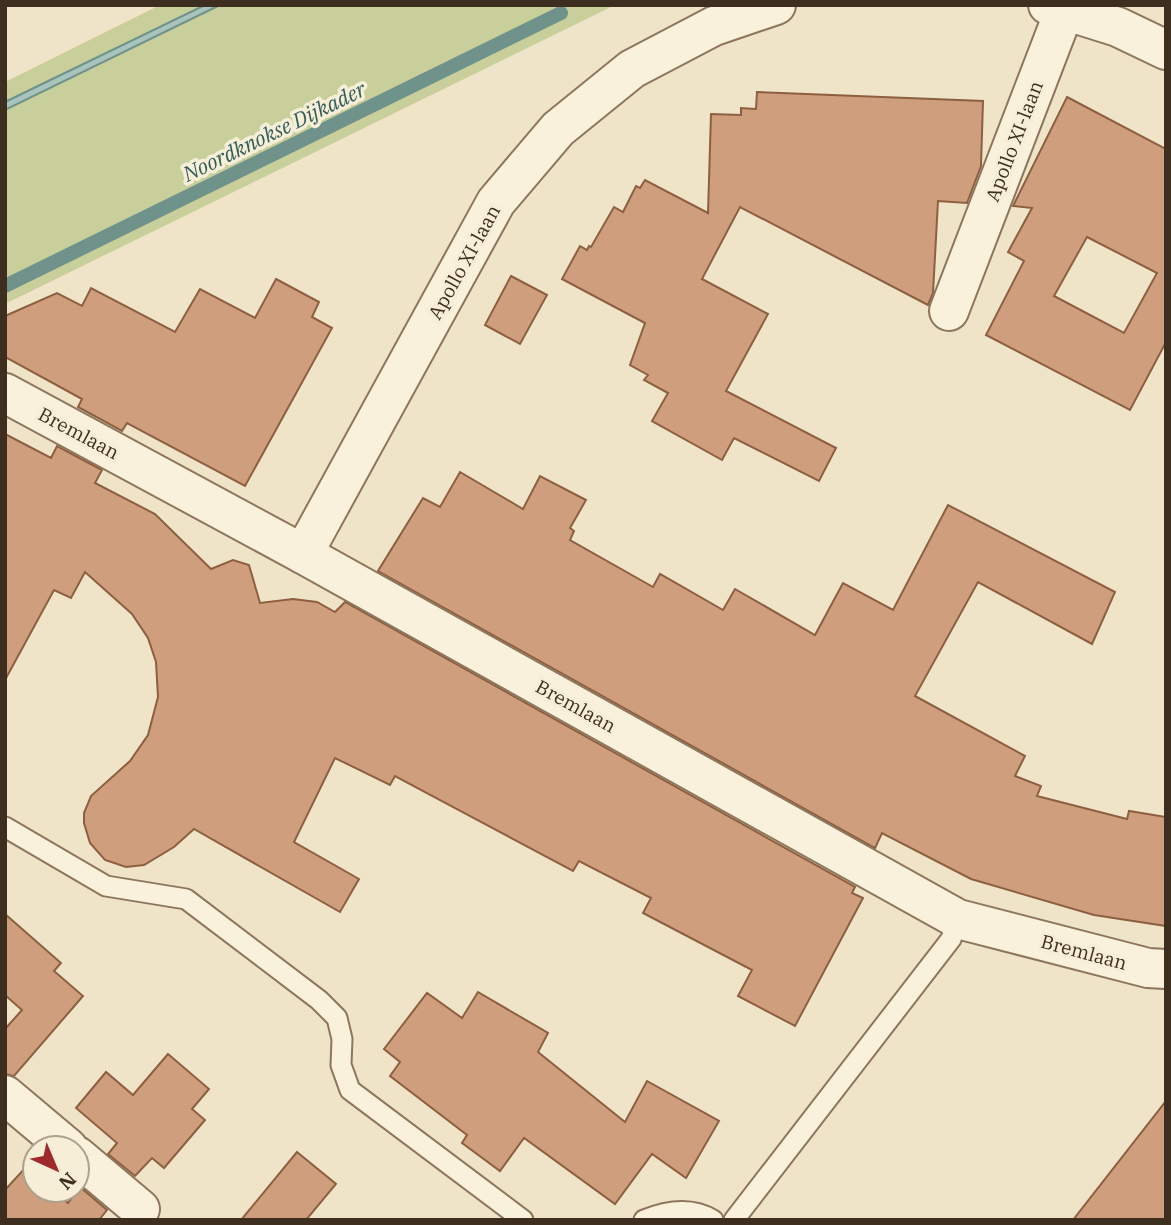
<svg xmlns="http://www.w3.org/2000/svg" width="1171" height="1225" viewBox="0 0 1171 1225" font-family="'IBM Plex Serif',serif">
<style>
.green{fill:#c9cf9b}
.water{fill:#a9c4bc;stroke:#6f938a;stroke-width:2}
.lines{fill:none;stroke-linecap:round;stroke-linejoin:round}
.stream{stroke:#6f938a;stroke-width:14}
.building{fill:#cf9f7d;stroke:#8d5f41;stroke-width:2;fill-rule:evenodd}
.service-casing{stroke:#8d765c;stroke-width:23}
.minor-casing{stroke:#8d765c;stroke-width:42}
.service{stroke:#faf1dc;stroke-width:19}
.minor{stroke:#faf1dc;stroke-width:38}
.labels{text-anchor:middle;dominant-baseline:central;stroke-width:7;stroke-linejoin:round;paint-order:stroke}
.street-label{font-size:19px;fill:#3d2e20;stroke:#f7eed8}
.water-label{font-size:21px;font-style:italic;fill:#2f5d5a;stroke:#f7eed8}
</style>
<rect width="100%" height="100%" fill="#f0e4c8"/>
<g class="green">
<polygon points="160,5 205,5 5,102 5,82"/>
<polygon points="220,5 615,5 5,304 5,110"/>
</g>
<polygon class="water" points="205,5 220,5 5,110 5,102"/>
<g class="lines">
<polyline class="stream" points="5,286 561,13"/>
</g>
<g class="building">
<polygon points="757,92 983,101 981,166 967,203 938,201 933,293 928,305 740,207 702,279 768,314 726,391 836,448 819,481 734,438 722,460 652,421 668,393 644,380 648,375 630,365 645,323 562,279 580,246 587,250 589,246 591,247 614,207 623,212 636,186 640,188 645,180 708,213 711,114 741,115 741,108 756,109"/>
<path d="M1067,97L1166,149V342L1130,410L986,335L1024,261L1008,252L1032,208L1013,206ZM1087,237L1157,273L1124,333L1054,296Z"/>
<polygon points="511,276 547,295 520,344 485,325"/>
<polygon points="276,279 319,302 312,317 332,328 245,486 127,423 122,431 78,407 82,399 5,357 5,316 57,293 82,306 91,288 175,332 200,289 255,318"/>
<polygon points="5,434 51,458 57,446 102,470 95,483 155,514 211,569 233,560 249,565 260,603 293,599 317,602 335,612 345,602 855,887 852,893 863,898 795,1026 738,996 752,970 643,913 651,898 579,861 573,871 395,776 390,785 335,758 294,842 359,879 340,912 194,829 174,847 144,865 126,867 105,860 90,843 84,823 84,813 91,796 130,761 148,735 158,697 156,662 148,638 132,614 85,572 71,598 54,590 5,680"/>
<polygon points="460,472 523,509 540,476 586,500 570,528 574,531 570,540 653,587 660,574 723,610 735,589 815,635 843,583 893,610 948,505 1115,592 1092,644 978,582 915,696 1025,756 1015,776 1041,786 1037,796 1127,819 1129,811 1166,817 1166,926 1094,915 971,879 882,833 875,848 378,571 423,498 440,507"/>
<polygon points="5,914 61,963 54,971 83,996 14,1076 5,1074 5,1029 22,1010 5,995"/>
<polygon points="478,992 548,1033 538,1052 625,1122 647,1081 719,1121 686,1178 652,1154 615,1204 524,1138 500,1171 462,1143 467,1135 390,1076 400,1062 384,1049 427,993 462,1018"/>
<polygon points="168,1054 209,1089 192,1109 205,1120 164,1168 152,1158 135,1176 108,1154 117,1143 76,1108 106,1072 133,1095"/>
<polygon points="1166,1101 1166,1220 1073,1220"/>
<polygon points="297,1152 336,1184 306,1220 241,1220"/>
<polygon points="25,1168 35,1176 35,1190 52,1190 68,1203 80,1187 107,1210 99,1220 5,1220 5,1190"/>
</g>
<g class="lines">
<defs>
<g id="service">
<polyline points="5,827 106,886 186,899 319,1000 337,1018 342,1039 341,1065 350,1090 523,1220"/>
<path d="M644,1220C666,1211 692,1207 713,1220"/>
<polyline points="734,1220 951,939 958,919"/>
</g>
<g id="minor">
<polyline points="1048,5 1118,27 1166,50"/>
<polyline points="949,311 1065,9"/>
<polyline points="5,393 303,554 958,919 1148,968 1166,969"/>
<polyline points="303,554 496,202 558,129 632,69 714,26 776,5"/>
<polyline points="5,1095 68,1148"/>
<polyline points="77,1156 140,1209"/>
</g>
</defs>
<use href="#service" class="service-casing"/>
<use href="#minor" class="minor-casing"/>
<use href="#service" class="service"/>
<use href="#minor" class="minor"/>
</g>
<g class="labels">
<g class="street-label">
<text transform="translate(1014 141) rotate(-69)">Apollo XI-laan</text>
<text transform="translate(464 262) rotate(-61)">Apollo XI-laan</text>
<text transform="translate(79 433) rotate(28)">Bremlaan</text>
<text transform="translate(576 706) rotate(29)">Bremlaan</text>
<text transform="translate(1084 952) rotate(15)">Bremlaan</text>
</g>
<g class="water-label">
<text transform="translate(274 131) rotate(-26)">Noordknokse Dijkader</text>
</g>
</g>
<rect width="1171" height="1225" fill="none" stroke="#3d2e20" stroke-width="14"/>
<g transform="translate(56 1169) rotate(136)"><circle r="33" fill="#f7eed8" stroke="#ada18e" stroke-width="2"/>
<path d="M0-5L12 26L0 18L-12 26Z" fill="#9e2a2b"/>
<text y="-10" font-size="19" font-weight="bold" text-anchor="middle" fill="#3d2e20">N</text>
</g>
</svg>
